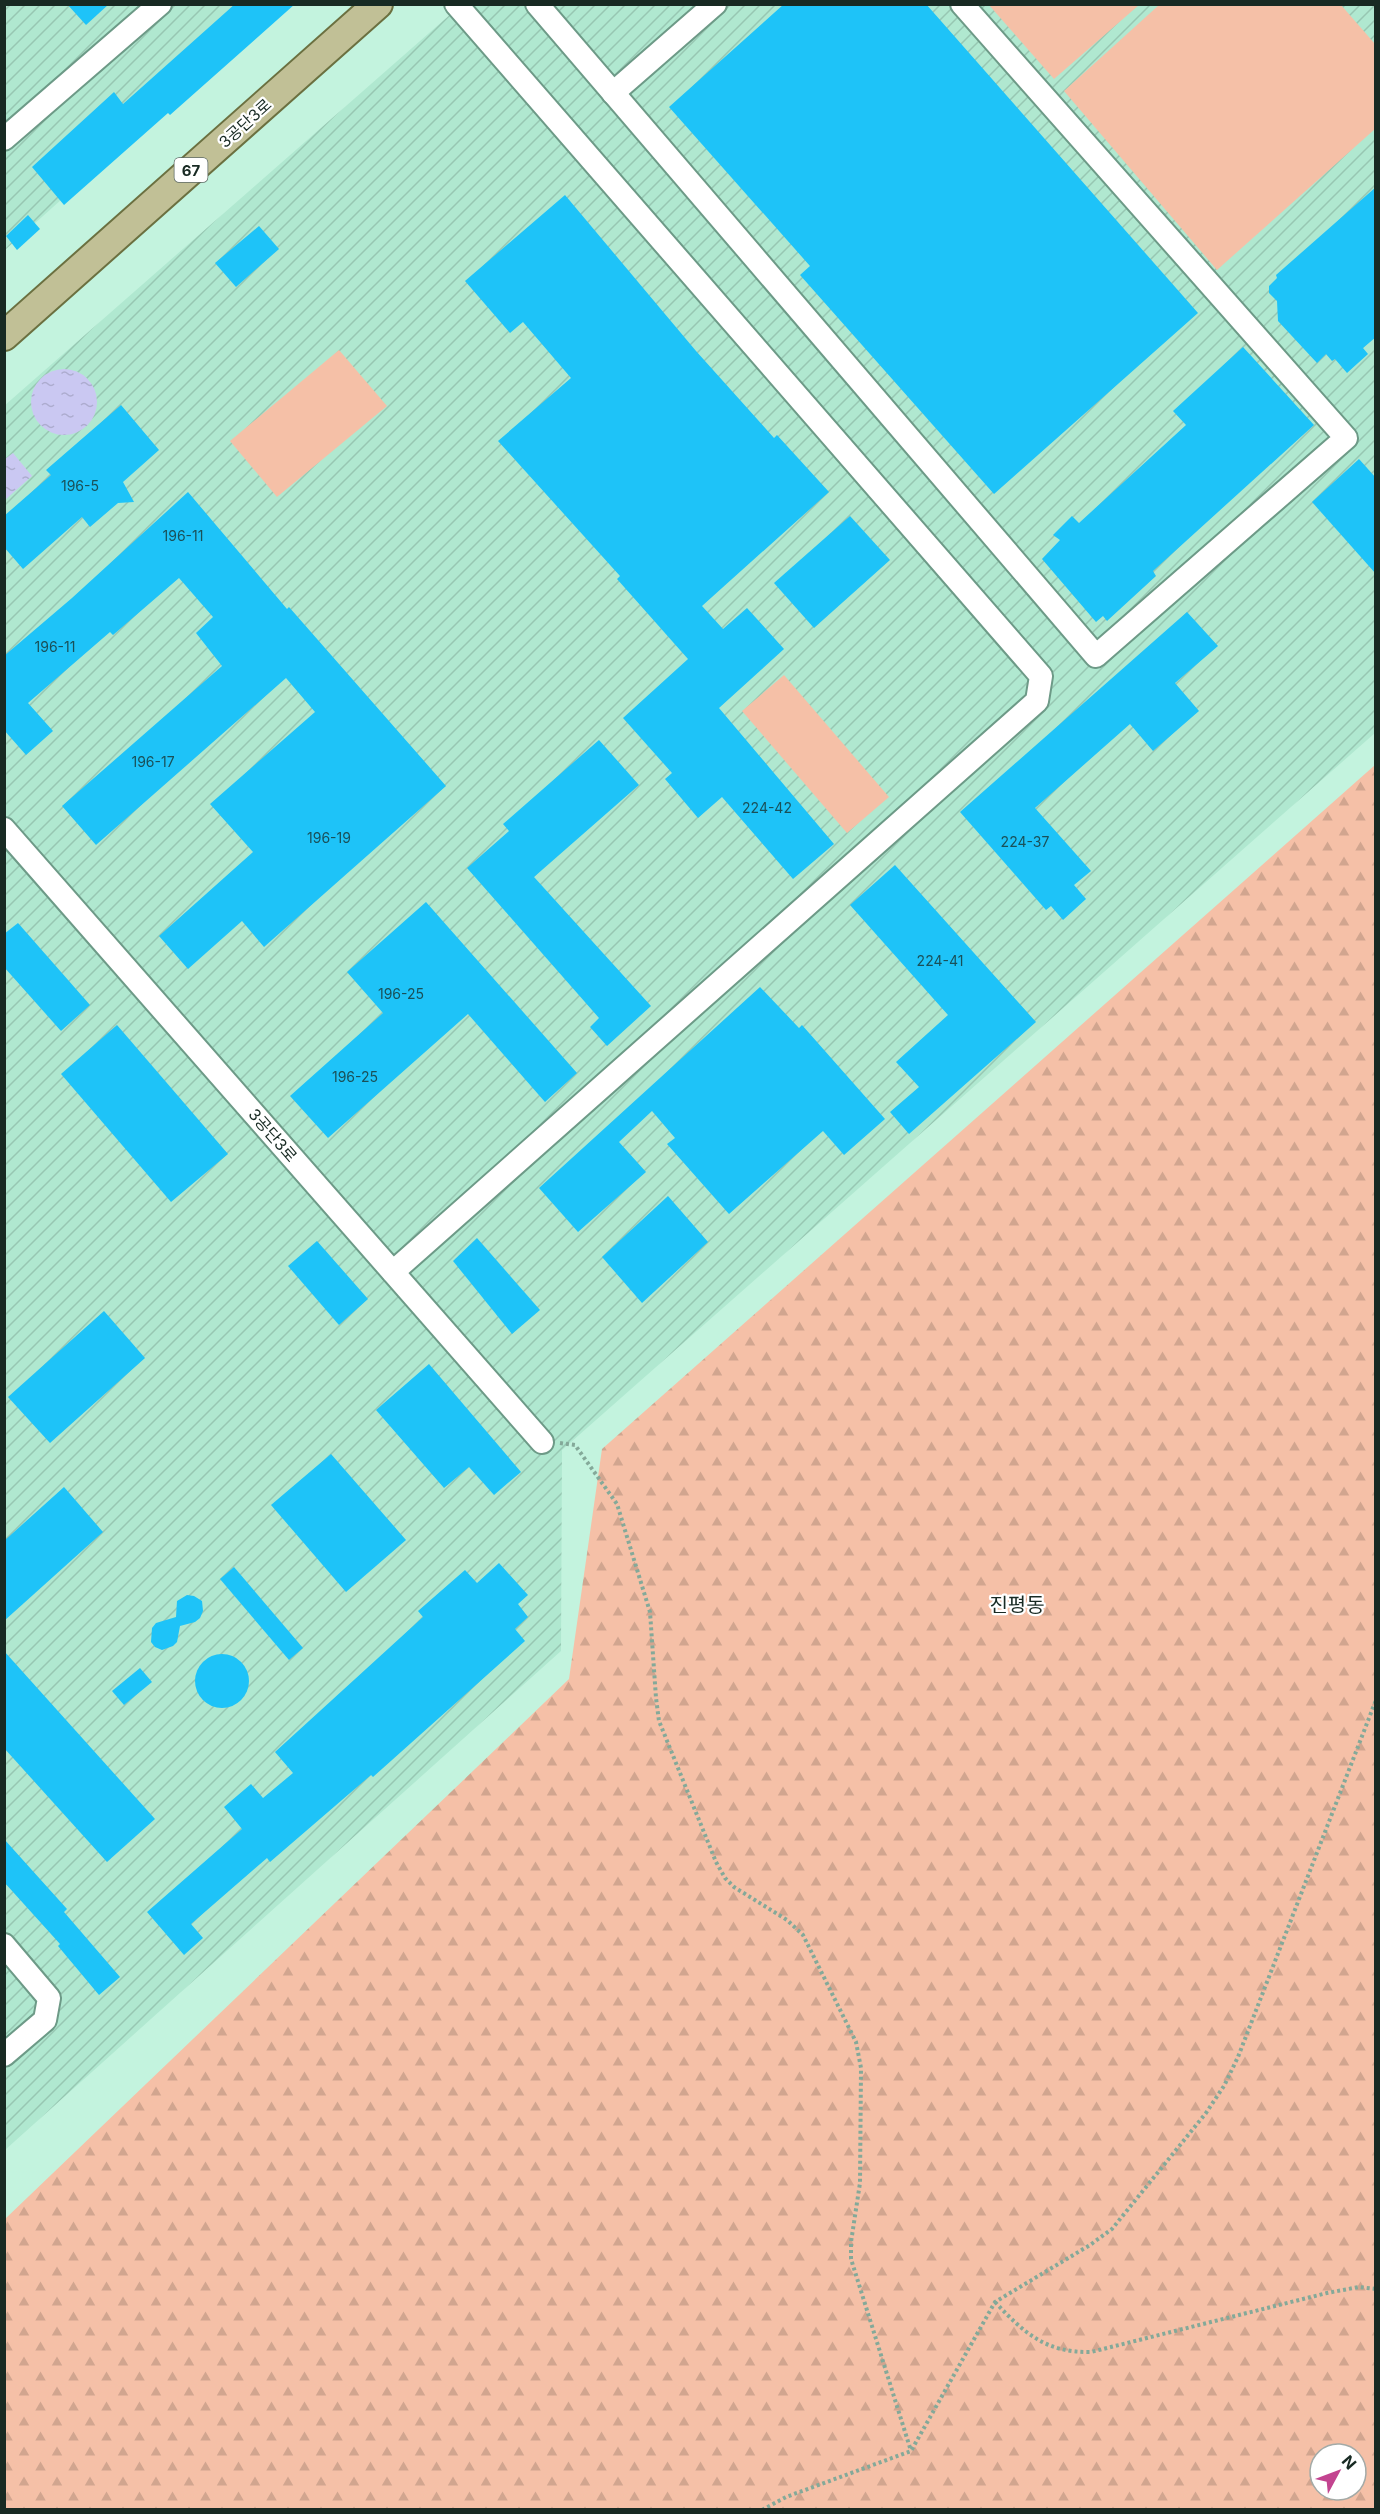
<svg xmlns="http://www.w3.org/2000/svg" width="1380" height="2514" viewBox="0 0 1380 2514" font-family="Inter,'Noto Sans KR',sans-serif">
<style>
.industrial{fill:url(#industrial-furrows)}
.green{fill:#f5c0a7}
.forest{fill:url(#forest-firs);fill-rule:evenodd}
.water{fill:url(#water-ripples)}
.building{fill:#1ec3f8}
.lines{fill:none;stroke-linecap:round;stroke-linejoin:round}
.minor-casing{stroke:#6d9a87;stroke-width:26}
.major-casing{stroke:#6b7040;stroke-width:32}
.path{stroke:#84a999;stroke-width:4;stroke-dasharray:3 3;stroke-linecap:butt}
.minor{stroke:#fff;stroke-width:22}
.major{stroke:#c1c096;stroke-width:28}
.labels{text-anchor:middle;dominant-baseline:central;stroke-width:4.5;stroke-linejoin:round;paint-order:stroke}
.number-label{font-size:14px;fill:#1a5058}
.shield{fill:#fff;stroke:#5d6a65;stroke-width:1.5}
.shield-label{font-size:15px;font-weight:bold;fill:#182a23}
.street-label{font-size:16px;fill:#182a23;stroke:#fff}
.quarter-label{font-size:20px;fill:#182a23;stroke:#fff}
</style>
<defs>
<pattern id="industrial-furrows" width="10" height="10" patternUnits="userSpaceOnUse" patternTransform="scale(1.5)"><rect width="10" height="10" fill="#b0e8d0"/><path d="M-1 1l2-2M0 10L10 0M9 11l2-2" fill="none" stroke="#97c7b2"/></pattern>
<pattern id="forest-firs" width="22" height="20" patternUnits="userSpaceOnUse" patternTransform="scale(1.5)"><rect width="22" height="20" fill="#f5c0a7"/><path d="M5 1l3.5 6h-7zM16 11l3.5 6h-7z" fill="#d1a58f"/></pattern>
<pattern id="water-ripples" width="26" height="14" patternUnits="userSpaceOnUse" patternTransform="scale(1.5)"><rect width="26" height="14" fill="#cac8f2"/><path d="M2 4q2-2 4 0t4 0M15 11q2-2 4 0t4 0" fill="none" stroke="#adaccf"/></pattern>
</defs>
<rect width="100%" height="100%" fill="#c3f3de"/>
<g class="industrial">
<polygon points="5,5 279,5 5,250"/>
<polygon points="461,5 1375,5 1375,733 562,1450 561,1651 5,2150 4,406"/>
</g>
<g class="green">
<polygon points="989,5 1139,5 1054,79"/>
<polygon points="1159,5 1341,5 1375,44 1375,129 1217,270 1064,91"/>
<polygon points="339,350 387,406 277,497 230,441"/>
<polygon points="784,675 889,797 847,833 742,711"/>
</g>
<path class="forest" d="M1375,765V2509H5V2219L569,1679L602,1449ZM1320,2454H1356V2490H1320Z"/>
<g class="water">
<circle cx="64" cy="402" r="33"/>
<polygon points="13,453 32,476 5,500 5,459"/>
</g>
<g class="building">
<polygon points="67,4 109,4 86,25"/>
<polygon points="235,4 295,4 170,115 168,113 64,205 32,167 114,92 123,104"/>
<polygon points="784,4 926,4 1198,313 994,494 800,275 810,266 669,107"/>
<polygon points="1376,187 1376,337 1363,348 1368,354 1347,373 1335,359 1332,361 1326,354 1317,363 1278,321 1277,301 1269,293 1269,286 1277,278 1276,275"/>
<polygon points="565,195 696,351 774,438 777,435 829,492 702,606 723,629 747,608 784,649 719,708 834,844 793,879 722,797 698,818 665,779 672,773 623,718 688,659 617,579 620,576 498,441 571,378 523,322 510,333 465,281"/>
<polygon points="28,215 40,229 17,250 6,236"/>
<polygon points="259,226 279,249 236,287 215,263"/>
<polygon points="1243,347 1314,425 1153,571 1156,576 1107,621 1103,616 1096,622 1042,559 1060,540 1053,535 1072,516 1079,523 1186,425 1173,411"/>
<polygon points="121,405 159,450 123,482 134,502 118,503 90,527 82,517 23,569 4,547 4,516 51,475 46,470"/>
<polygon points="1359,459 1376,478 1376,574 1312,502"/>
<polygon points="188,492 287,609 289,607 446,786 264,947 242,921 188,969 159,936 253,852 210,804 315,712 286,678 96,845 62,806 222,666 196,633 213,617 179,578 113,635 110,632 28,703 53,731 26,755 4,730 4,656 72,598"/>
<polygon points="850,516 890,560 814,628 774,583"/>
<polygon points="1187,612 1218,646 1175,683 1199,711 1153,751 1130,724 1035,808 1091,871 1074,885 1086,899 1063,920 1051,906 1046,910 960,812"/>
<polygon points="599,740 639,785 534,877 651,1006 607,1046 590,1027 599,1018 467,868 509,831 503,824"/>
<polygon points="895,865 1036,1022 909,1134 890,1112 919,1087 896,1062 948,1015 850,905"/>
<polygon points="426,902 577,1073 545,1102 468,1014 328,1138 290,1096 383,1013 347,972"/>
<polygon points="18,923 90,1005 61,1031 4,967 4,934"/>
<polygon points="760,987 799,1028 802,1025 885,1119 844,1155 823,1131 729,1214 667,1144 675,1138 652,1111 619,1142 646,1172 578,1232 539,1188"/>
<polygon points="117,1025 228,1154 171,1202 61,1074"/>
<polygon points="668,1196 708,1242 642,1303 602,1257"/>
<polygon points="477,1238 540,1310 512,1334 453,1261"/>
<polygon points="317,1241 368,1299 339,1325 288,1266"/>
<polygon points="104,1311 145,1358 50,1443 8,1397"/>
<polygon points="429,1364 521,1472 494,1495 469,1467 444,1488 376,1410"/>
<polygon points="331,1454 406,1540 346,1592 271,1505"/>
<polygon points="64,1487 103,1532 4,1621 4,1541"/>
<polygon points="499,1563 528,1595 518,1604 528,1617 515,1629 525,1641 373,1777 371,1775 270,1862 267,1858 191,1924 203,1938 184,1955 147,1912 242,1829 224,1807 251,1784 263,1798 293,1773 275,1752 423,1617 418,1611 465,1570 477,1583"/>
<polygon points="234,1567 303,1648 289,1660 220,1579"/>
<polygon points="187,1595 194,1596 202,1601 203,1611 200,1618 195,1622 180,1626 177,1642 173,1646 162,1650 155,1647 151,1642 152,1628 156,1623 176,1617 177,1601"/>
<polygon points="4,1651 155,1819 107,1862 4,1748"/>
<circle cx="222" cy="1681" r="27"/>
<polygon points="140,1668 152,1682 124,1705 112,1691"/>
<polygon points="4,1839 67,1909 64,1912 120,1977 99,1995 58,1946 60,1944 4,1882"/>
</g>
<g class="lines">
<defs>
<g id="minor">
<polyline points="537,4 1096,656 1346,438 962,4"/>
<polyline points="613,93 715,4"/>
<polyline points="4,139 160,4"/>
<polyline points="4,829 542,1442"/>
<polyline points="393,1272 1037,701 1041,676 456,4"/>
<polyline points="4,1945 49,1998 45,2020 4,2055"/>
</g>
<polyline id="major" points="4,336 378,4"/>
</defs>
<use href="#minor" class="minor-casing"/>
<use href="#major" class="major-casing"/>
<g class="path">
<polyline points="560,1443 575,1445 617,1504 646,1599 650,1612 656,1698 659,1721 716,1862 725,1878 734,1887 787,1920 803,1935 856,2042 861,2068 860,2183 851,2242 851,2259 911,2451"/>
<path d="M995,2302C1024,2333 1046,2353 1091,2352L1327,2293L1359,2287L1376,2289"/>
<polyline points="762,2510 786,2497 911,2451 995,2302 1090,2245 1112,2229 1206,2113 1224,2086 1238,2057 1376,1700"/>
</g>
<use href="#minor" class="minor"/>
<use href="#major" class="major"/>
</g>
<g class="labels">
<g class="number-label">
<text x="80" y="485">196-5</text>
<text x="183" y="535">196-11</text>
<text x="55" y="646">196-11</text>
<text x="153" y="761">196-17</text>
<text x="767" y="807">224-42</text>
<text x="329" y="837">196-19</text>
<text x="1025" y="841">224-37</text>
<text x="940" y="960">224-41</text>
<text x="401" y="993">196-25</text>
<text x="355" y="1076">196-25</text>
</g>
<rect class="shield" x="174.5" y="158" width="33" height="24" rx="4.5"/>
<g class="shield-label">
<text x="191" y="170">67</text>
</g>
<g class="street-label">
<text transform="translate(245 123) rotate(-42)">3공단3로</text>
<text transform="translate(273 1135) rotate(49)">3공단3로</text>
</g>
<g class="quarter-label">
<text x="1017" y="1605">진평동</text>
</g>
</g>
<rect width="1380" height="2514" fill="none" stroke="#182a23" stroke-width="12"/>
<g transform="translate(1338 2472) rotate(49)"><circle r="28" fill="#ffffff" stroke="#a3aaa7" stroke-width="1.5"/>
<path d="M0-4.5L10 22L0 15L-10 22Z" fill="#c34490"/>
<text y="-9" font-size="16" font-weight="bold" text-anchor="middle" fill="#182a23">N</text>
</g>
</svg>
